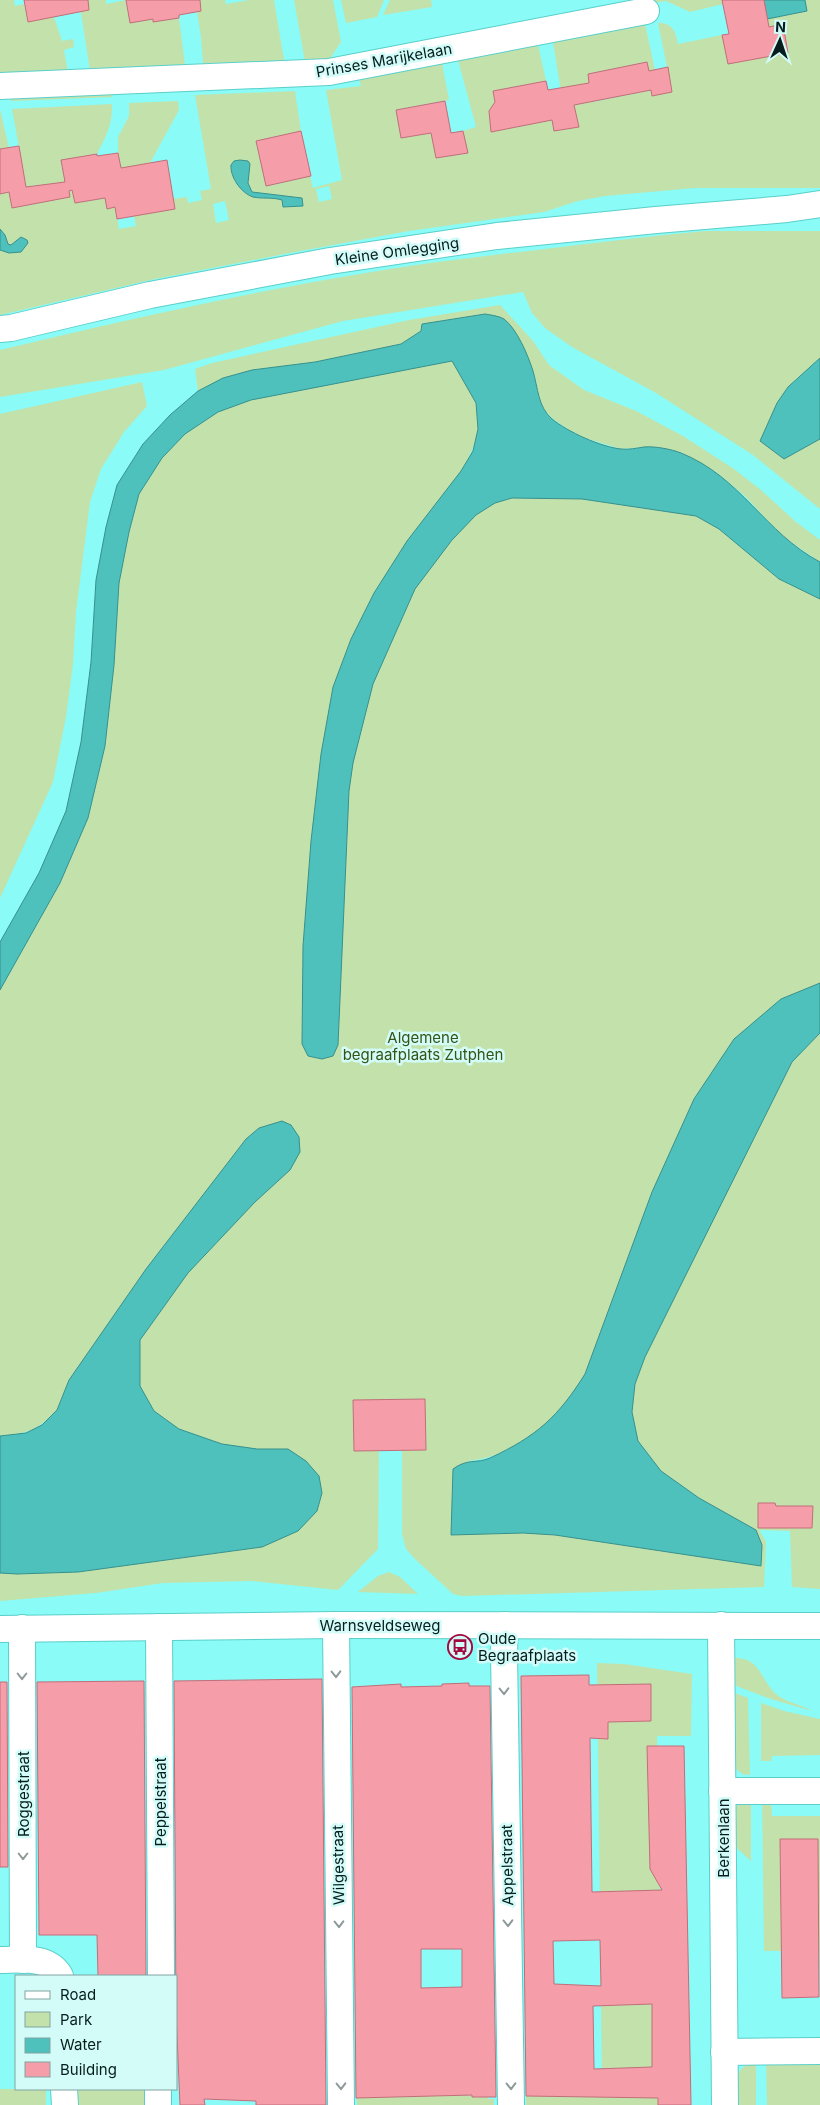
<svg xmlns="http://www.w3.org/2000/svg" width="820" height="2105" viewBox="0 0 820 2105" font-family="Inter,sans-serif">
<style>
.green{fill:#c3e2ab;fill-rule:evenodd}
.water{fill:#4ec1bc;stroke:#38908c}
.building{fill:#f59ea9;stroke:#c16e7a;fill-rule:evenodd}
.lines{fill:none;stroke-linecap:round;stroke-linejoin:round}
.minor-casing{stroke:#5acfca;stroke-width:28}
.minor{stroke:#fff;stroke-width:26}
.oneway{stroke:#8e9a99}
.labels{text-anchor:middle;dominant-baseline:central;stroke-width:5;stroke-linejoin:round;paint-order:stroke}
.street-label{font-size:15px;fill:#051e1d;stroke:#d3fcf9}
.park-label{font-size:15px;fill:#365315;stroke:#d3fcf9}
.poi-label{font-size:15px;fill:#051e1d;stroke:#d3fcf9;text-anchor:start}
</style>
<rect width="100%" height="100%" fill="#8afbf6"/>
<g class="green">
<polygon points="0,0 14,0 15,6 24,4 28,21 54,17 62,41 73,39 74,47 64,50 68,72 0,74"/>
<polygon points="79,0 106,0 106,4 126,0 130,23 153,19 153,22 179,18 185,65 183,67 90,71"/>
<polygon points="195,0 225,0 226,4 249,0 274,0 284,60 280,62 205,66 203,64 201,37"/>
<polygon points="294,0 333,0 341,42 329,60 305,62"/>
<polygon points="341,0 384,0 377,17 346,23"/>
<polygon points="390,0 431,0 432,7 383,15"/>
<polygon points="652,0 722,0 723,4 690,12 666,1 652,3"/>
<path d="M805,0H820V188H695L605,196L578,201L544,212L409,231L295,252L155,279L0,315V250L9,253L21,252L15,243L11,245L7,244L5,235L0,229V194L9,192L12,208L34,204L39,198L36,185L26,187L12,109L112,104C113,123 106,137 97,154L61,161L64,178H70L75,203L105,198L107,208L119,207L124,183L118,153V137L129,116V103L178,101L179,110L150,163L173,199L187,197L188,203L202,200L200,191L211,189L195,95L295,91L301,131L256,142L266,186L283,183L280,170L307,164L313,188L342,180L326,90L361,86L359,79L442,63L449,100L396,110L401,138L431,133L437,158L467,153L463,131L476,127L458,60L538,45L546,81L492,107L489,111L490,117L513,128L532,124L531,114L549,110L554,131L567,129L553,42L645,24L655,70L649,71L647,62L588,74L593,102L651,90L653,96L672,92L658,23C672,22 676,32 678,44L722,35L728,64L783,25L769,27L767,19L807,11ZM234,161L250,167L248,183L252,192L302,198L301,207H283L282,200C262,194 241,201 233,176C231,169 230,166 234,161ZM329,186L332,199L319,202L316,189ZM225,201L229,220L216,223L213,204ZM133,209L136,226L119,229L116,212Z"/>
<polygon points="112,93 112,97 11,101 10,97"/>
<polygon points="0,109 9,148 0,149"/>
<path d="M706,231H820V358L788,387L777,403L784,459L820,439V509L753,455L656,393L572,347L545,328L532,313L523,292L343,321L164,370L0,397V350C117,322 235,295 354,275C415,264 476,257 537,250C594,243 650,236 706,231Z"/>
<polygon points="500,305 533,341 549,365 584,390 636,411 683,436 734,469 761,490 796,522 820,540 820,562 782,536 745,496 716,472 680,452 647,447 621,449 585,438 569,430 553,419 542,408 532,369 485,314 422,324 421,331 401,344 315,362 252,370 223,378 198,391 195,369 212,363 409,320"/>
<path d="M452,361C460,374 472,389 476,403C484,427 473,451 461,471L512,498L582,499L696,516L719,529L779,579L820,599V1589L792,1587L790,1531L759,1530L766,1542L764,1587L462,1596L453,1594L415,1559L406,1549L402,1534V1450L379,1451L378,1549L338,1590L251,1581L163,1583L96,1593L0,1601V1573L17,1574L78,1572L262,1547L289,1449H257L222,1444L179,1429L154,1411L57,1410C36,1431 29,1433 0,1436V990L60,883L88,818L105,746L114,665L119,583L129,532L139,494L162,458L185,434L218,412L251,400ZM549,1423L638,1441L661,1471L699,1498L761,1566L555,1535L523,1533L468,1461C501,1458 522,1441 549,1423Z"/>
<polygon points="142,382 147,406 124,432 101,469 90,502 76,612 73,664 66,717 53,782 0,898 0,414"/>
<polygon points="389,1572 400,1577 418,1594 358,1592 378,1576"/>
<path d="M737,1658C761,1659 761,1681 776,1694C786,1703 801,1704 812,1711L771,1699L731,1684V1660Z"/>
<polygon points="597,1663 624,1664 692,1674 691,1736 657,1736 661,1978 652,2020 653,2067 662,2067 658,2105 526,2105 526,2088 602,2086"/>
<polygon points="730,1691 748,1698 750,1775 742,1774 735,1768"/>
<polygon points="761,1703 784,1711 820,1719 820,1755 772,1756 771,1761 761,1761"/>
<polygon points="771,1797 772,1816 820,1816 820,1982 817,1839 780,1839 782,1951 764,1951 762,1798"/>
<path d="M751,1798V1861L732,1844C732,1823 726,1805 751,1798Z"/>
<polygon points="820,2060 820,2105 767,2105 766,2061"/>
<path d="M756,2061V2105H736C737,2082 731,2069 756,2061Z"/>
<polygon points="488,2087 488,2099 494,2099 494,2105 357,2105 356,2089"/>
<rect x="0" y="2089" width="46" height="16"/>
<rect x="75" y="2089" width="71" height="16"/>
</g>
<g class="water">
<polygon points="764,0 805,0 807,11 767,19"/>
<path d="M240,160L248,161L250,164L248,183L252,192L302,198L303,206L283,207L282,200C272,197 262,199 253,197C241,193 230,177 231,165L234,161Z"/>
<polygon points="0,229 5,235 8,244 11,245 21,237 27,240 28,243 21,252 9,253 0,250"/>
<path d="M485,314C491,315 499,316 504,319C517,329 528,355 533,371C538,388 538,407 552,419C568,432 601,447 621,449C628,450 637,448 644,447C654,446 671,449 681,453C741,477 765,533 820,562V599L779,579L719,529L696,516L582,499L512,498L495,503L476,515L452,540L415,589L373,684L353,763L349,791L338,1045L333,1056L322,1059L308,1056L302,1044L303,946L311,841L321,754L333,687L351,639L374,593L407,541L461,471L473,451L478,429L476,403L452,361L251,400L218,412L185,434L162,458L139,494L129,532L119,583L114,665L105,746L88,818L60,883L0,990V942L39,873L66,811L81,742L91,662L96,580L106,527L117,485L143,444L170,415L198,391L223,378L252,370L315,362L401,344L421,331L422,324Z"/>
<polygon points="820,358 820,439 784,459 760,441 777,403 788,387"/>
<path d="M820,983V1033L792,1062L645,1357L635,1384L632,1412L638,1441L661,1471L699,1498L756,1530L762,1545L761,1566L555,1535L523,1533L451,1535L453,1469C468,1458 476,1464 490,1458C537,1436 558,1417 585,1374L652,1192L694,1099L734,1039L781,999Z"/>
<polygon points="282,1121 291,1125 299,1137 300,1152 290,1170 255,1202 188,1273 140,1340 140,1386 154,1411 179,1429 222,1444 257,1449 288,1449 306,1461 319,1476 322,1493 317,1511 298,1531 262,1547 78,1572 17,1574 0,1573 0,1436 26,1433 42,1425 57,1410 69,1380 146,1269 246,1139 259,1128"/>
</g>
<g class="building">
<polygon points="24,0 88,0 89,10 28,22"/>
<polygon points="126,0 200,0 201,11 179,15 179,18 153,22 153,19 130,23"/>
<polygon points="722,0 764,0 769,27 783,24 788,53 728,64 722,35 729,34"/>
<polygon points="647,62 649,71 668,67 672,92 652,96 651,90 574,105 579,127 554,131 552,120 491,132 489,111 495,102 493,91 546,81 548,90 589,83 588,74"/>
<polygon points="445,101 451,133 463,131 468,153 436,158 431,133 401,138 396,110"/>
<polygon points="301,131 311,176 266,186 256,141"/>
<polygon points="19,146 26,187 65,182 61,160 97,154 97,156 118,153 121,168 167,160 175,209 117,219 115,207 107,209 105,198 75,203 72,190 69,191 70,197 12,208 9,192 0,194 0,149"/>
<polygon points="425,1399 426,1450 354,1451 353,1400"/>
<polygon points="758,1503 775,1503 776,1506 813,1506 812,1528 758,1528"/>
<path d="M589,1675V1685L651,1684V1721L608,1722V1739L590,1738L592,1892L662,1890L650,1869L647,1746H684L691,2105H658V2098L526,2096L521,1676ZM600,1940L601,1986L554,1984L553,1941ZM652,2004V2067L594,2069L593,2006Z"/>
<polygon points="322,1679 326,2105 256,2105 256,2101 204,2099 205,2105 180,2105 176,2013 174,1681"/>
<polygon points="144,1681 146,1976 98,1976 97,1935 39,1935 37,1682"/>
<polygon points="0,1682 7,1682 8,1867 0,1867"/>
<path d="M469,1683V1686H490L496,2097H472V2095L356,2098L352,1687L401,1684V1687L442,1686V1684ZM421,1949H462V1987L421,1988Z"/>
<polygon points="780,1839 818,1839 819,1997 782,1998"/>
</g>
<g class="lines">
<defs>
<g id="minor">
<polyline points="0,86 329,72 646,11"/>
<polyline points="0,329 11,328 150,295 330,261 497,236 656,220 787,209 820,204"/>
<polyline points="336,1625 341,2105"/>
<polyline points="505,1625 504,1652 511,2105"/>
<polyline points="721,1625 725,2105"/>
<polyline points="159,1627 161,1976"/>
<polyline points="22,1628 23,1960"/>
<polyline points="0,1629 336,1625 820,1626"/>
<polyline points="722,1791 820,1791"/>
<path d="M0,1960C21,1960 48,1955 60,1976"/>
<polyline points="724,2052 820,2051"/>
<polyline points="64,2089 65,2105"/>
<polyline points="158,2089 158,2105"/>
</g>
</defs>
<use href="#minor" class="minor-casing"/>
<use href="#minor" class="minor"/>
</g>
<defs><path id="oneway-chevron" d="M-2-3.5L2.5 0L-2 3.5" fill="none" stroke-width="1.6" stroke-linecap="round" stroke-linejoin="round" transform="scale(1.25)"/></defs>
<g class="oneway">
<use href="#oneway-chevron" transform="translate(336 1674) rotate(89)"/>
<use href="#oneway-chevron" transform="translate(22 1676) rotate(90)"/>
<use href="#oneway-chevron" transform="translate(504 1691) rotate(89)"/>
<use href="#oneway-chevron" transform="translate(23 1856) rotate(90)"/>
<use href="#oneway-chevron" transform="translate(508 1923) rotate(89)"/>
<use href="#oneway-chevron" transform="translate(339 1924) rotate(89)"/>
<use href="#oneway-chevron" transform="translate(341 2086) rotate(89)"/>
<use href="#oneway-chevron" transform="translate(511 2086) rotate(89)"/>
</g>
<defs>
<symbol id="bus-ring" viewBox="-11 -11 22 22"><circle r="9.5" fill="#d3fcf9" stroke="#a3083e" stroke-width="1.5"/><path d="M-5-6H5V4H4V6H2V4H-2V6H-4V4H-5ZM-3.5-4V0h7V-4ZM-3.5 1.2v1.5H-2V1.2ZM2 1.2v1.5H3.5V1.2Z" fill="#a3083e"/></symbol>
</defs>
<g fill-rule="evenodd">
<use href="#bus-ring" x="446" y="1633" width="28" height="28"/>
</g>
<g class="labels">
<g class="street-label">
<text transform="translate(384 60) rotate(-10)">Prinses Marijkelaan</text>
<text transform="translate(397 251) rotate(-8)">Kleine Omlegging</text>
<text x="380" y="1625">Warnsveldseweg</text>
<text transform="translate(23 1794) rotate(-90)">Roggestraat</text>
<text transform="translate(160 1802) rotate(-90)">Peppelstraat</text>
<text transform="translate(723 1838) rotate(-90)">Berkenlaan</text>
<text transform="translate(338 1865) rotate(-91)">Wilgestraat</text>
<text transform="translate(507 1865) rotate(-91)">Appelstraat</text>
</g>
<g class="park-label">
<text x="423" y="1037">Algemene<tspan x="423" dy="17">begraafplaats Zutphen</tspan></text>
</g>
<g class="poi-label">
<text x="478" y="1638">Oude<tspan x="478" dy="17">Begraafplaats</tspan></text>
</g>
</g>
<rect x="15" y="1975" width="162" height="115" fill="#d3fcf9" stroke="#81a3a1"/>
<rect x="25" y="1991" width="25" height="8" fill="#ffffff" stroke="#81a3a1"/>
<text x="60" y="2000" font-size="15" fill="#051e1d">Road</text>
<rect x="25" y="2012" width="25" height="15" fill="#c3e2ab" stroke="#81a3a1"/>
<text x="60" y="2025" font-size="15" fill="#051e1d">Park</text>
<rect x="25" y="2038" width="25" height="15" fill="#4ec1bc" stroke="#81a3a1"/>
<text x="60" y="2050" font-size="15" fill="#051e1d">Water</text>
<rect x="25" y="2062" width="25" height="15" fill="#f59ea9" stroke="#81a3a1"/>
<text x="60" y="2075" font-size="15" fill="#051e1d">Building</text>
<g transform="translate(780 40) rotate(3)" stroke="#d3fcf9" stroke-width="4" paint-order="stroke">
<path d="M0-4L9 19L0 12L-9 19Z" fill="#051e1d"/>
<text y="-8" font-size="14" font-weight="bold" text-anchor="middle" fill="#051e1d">N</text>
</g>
</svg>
